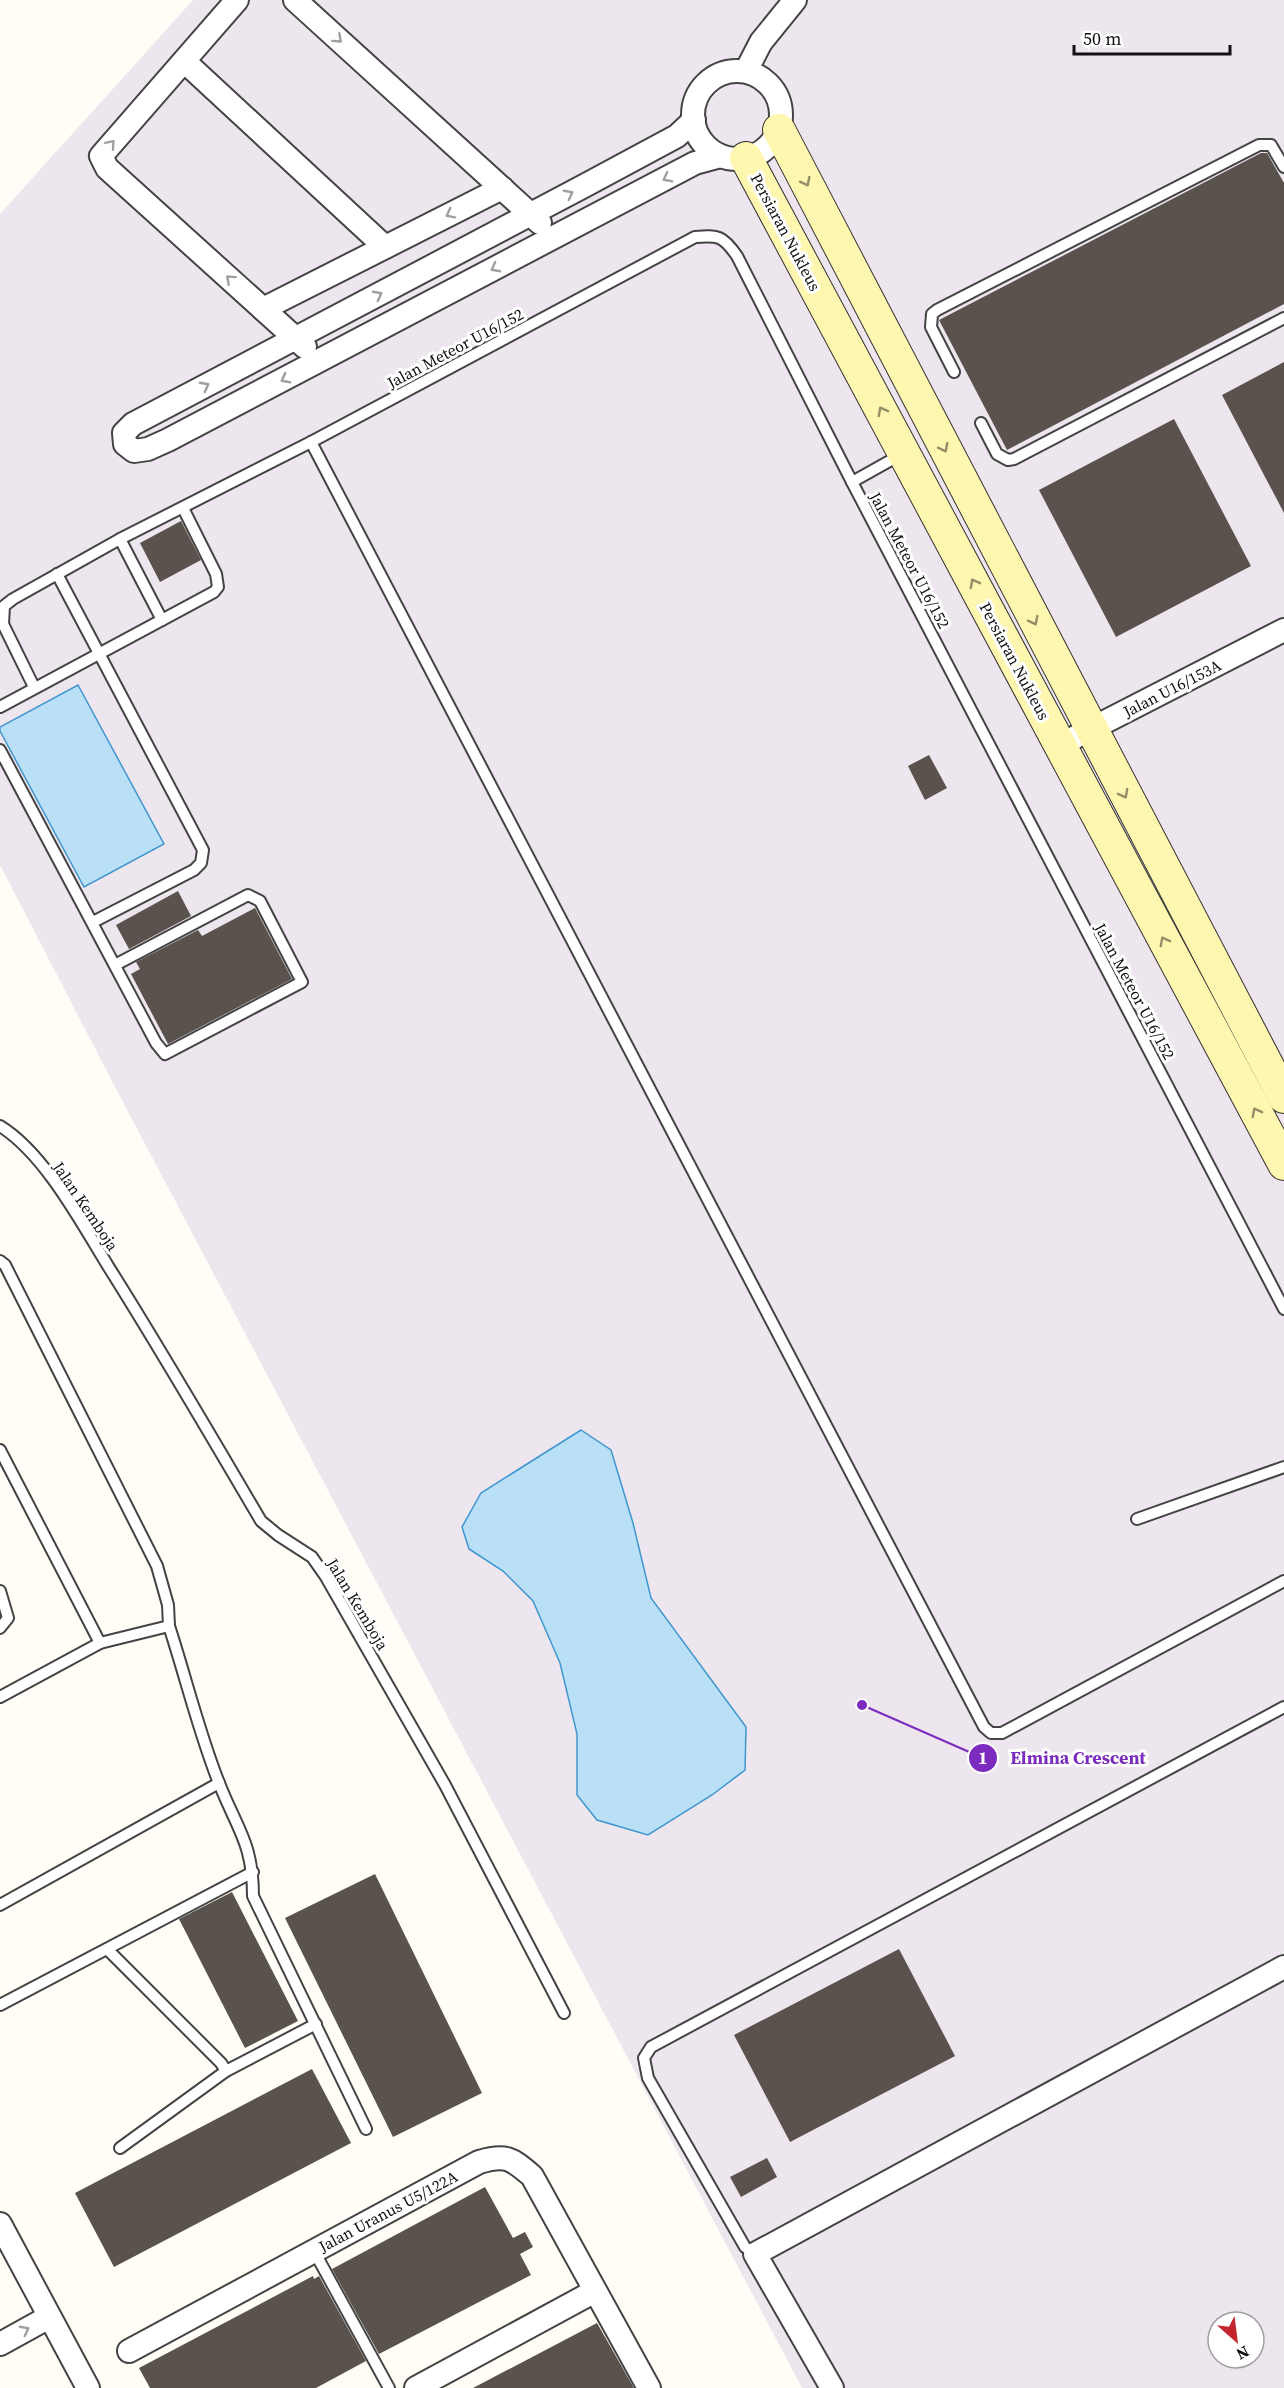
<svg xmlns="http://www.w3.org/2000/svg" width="1284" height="2388" viewBox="0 0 1284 2388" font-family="'Source Serif 4',serif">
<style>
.industrial{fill:#eee6ef;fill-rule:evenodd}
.water{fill:#b9e0f7;stroke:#3f96cf;stroke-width:1.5}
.building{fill:#5a524d}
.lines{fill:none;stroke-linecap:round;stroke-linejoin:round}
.lane-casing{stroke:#444;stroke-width:14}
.street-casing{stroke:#444;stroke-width:26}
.secondary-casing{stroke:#333;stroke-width:34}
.lane{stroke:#fff;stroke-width:10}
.street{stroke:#fff;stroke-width:22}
.secondary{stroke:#fff6b0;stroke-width:32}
.oneway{stroke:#a0a0a0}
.oneway2{stroke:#948f68}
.labels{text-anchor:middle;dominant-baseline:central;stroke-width:6;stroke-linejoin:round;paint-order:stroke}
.street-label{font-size:16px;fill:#111;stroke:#fff}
.leader{fill:none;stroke:#7b2cbf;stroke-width:2}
.callout-dot{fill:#7b2cbf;stroke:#fff;stroke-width:2}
.mark-label{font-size:18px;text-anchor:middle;font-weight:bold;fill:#fff}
.callout-label{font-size:18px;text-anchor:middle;font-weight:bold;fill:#7b2cbf;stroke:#fff;stroke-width:6;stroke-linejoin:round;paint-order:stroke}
</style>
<rect width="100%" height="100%" fill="#fffdf5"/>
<path class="industrial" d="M193,0H1284V2388H802L115,1087L0,865V214ZM1218,2322H1254V2358H1218Z"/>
<g class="water">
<polygon points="78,685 164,844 84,887 0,731 0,727"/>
<polygon points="581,1430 611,1450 633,1523 651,1598 746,1727 745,1770 712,1795 648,1835 597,1820 577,1795 577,1734 560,1663 533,1601 503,1571 469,1549 462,1527 481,1493"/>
</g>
<g class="building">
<polygon points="1261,153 1267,153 1284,183 1284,304 1007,450 939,320"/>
<polygon points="1284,362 1284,513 1222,395"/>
<polygon points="1174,419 1251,566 1116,637 1039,490"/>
<polygon points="181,521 201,560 160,582 140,543"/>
<polygon points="929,755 947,788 925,800 908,766"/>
<polygon points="178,891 191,916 129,949 116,925"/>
<polygon points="255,908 292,979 168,1044 131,974 140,969 136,962 198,930 202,936"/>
<polygon points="375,1874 482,2093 393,2137 285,1918"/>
<polygon points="232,1892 298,2021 245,2048 179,1919"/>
<polygon points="899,1949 955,2056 790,2142 734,2035"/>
<polygon points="312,2069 351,2143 114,2267 75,2193"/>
<polygon points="767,2158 777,2177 741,2197 730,2177"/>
<polygon points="485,2187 513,2238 525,2232 533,2247 520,2254 531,2275 379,2354 332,2269"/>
<polygon points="313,2276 314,2279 319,2276 366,2361 316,2388 150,2388 139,2368"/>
<polygon points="597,2323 634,2388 473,2388"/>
</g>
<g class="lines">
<defs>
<g id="lane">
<polyline points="954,372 931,327 932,314 937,310 1259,145 1271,145 1284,167"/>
<polyline points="981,423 997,454 1008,460 1014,459 1284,318"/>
<polyline points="311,442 984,1727 991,1733 1002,1733 1284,1581"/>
<polyline points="852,482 902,454"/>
<polyline points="120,539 162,620"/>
<polyline points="57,574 203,850 201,863 194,870 93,922"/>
<path d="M34,687L3,624L4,606L13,599L120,539L311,442L695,237C719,235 723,236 737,256L852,482L1284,1309"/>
<polyline points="0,707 214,592 218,587 216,574 183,508"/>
<polyline points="0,750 156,1043 165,1054 302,982 260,901 248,895 115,965"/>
<path d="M0,1126C44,1153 81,1222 108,1266C161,1350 211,1436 261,1521L278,1535L312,1557L326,1577L445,1785L564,2013"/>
<polyline points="0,1261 5,1265 157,1566 168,1605 169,1626 100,1643 0,1697"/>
<polyline points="0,1450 100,1643"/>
<polyline points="1137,1519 1284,1467"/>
<polyline points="0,1591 8,1618 0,1628"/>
<path d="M169,1626C186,1678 199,1733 219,1783C237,1829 253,1843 253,1896L366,2129"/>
<polyline points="0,1905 219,1783"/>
<polyline points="107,1949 221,2063 226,2071"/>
<polyline points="0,2005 253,1872"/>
<polyline points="120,2148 226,2071 316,2024"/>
<polyline points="314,2251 389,2388"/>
<polyline points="755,2254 745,2247 648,2078 644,2058 651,2047 1284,1707"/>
</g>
<g id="street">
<polyline points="237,0 101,156 107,168 305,347"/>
<polyline points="295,0 540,223"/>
<polyline points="184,61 385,247"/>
<polyline points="746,71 761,42 795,0"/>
<circle cx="737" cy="115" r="44"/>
<polyline points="694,120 677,136 584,186 133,424 124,433 125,444 134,451 148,449 168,440 695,163 721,156"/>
<polyline points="263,309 502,188"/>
<polyline points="1060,745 1284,630"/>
<polyline points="0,2224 88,2388"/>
<polyline points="0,2344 49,2317"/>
<path d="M129,2351L479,2162C506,2154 511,2158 532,2176L649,2388"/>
<polyline points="416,2388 595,2291"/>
<polyline points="832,2388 755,2254 1284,1967"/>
</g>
<g id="secondary">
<polyline points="779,130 1284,1097"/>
<polyline points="746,158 1284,1164"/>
</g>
</defs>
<use href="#lane" class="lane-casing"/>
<use href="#street" class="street-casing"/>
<use href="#secondary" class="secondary-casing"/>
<use href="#lane" class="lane"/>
<use href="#street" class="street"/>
<use href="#secondary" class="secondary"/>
</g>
<defs><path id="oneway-chevron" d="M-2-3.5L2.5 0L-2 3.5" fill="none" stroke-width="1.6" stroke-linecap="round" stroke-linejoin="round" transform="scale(1.5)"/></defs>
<g class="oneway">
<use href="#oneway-chevron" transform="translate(338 39) rotate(42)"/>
<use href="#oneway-chevron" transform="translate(111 144) rotate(-49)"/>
<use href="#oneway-chevron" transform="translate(667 178) rotate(152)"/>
<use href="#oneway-chevron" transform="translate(569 194) rotate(-28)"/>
<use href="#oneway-chevron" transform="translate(450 214) rotate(153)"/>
<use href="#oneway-chevron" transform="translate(495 268) rotate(152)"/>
<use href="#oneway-chevron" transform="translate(230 279) rotate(-138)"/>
<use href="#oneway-chevron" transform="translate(378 295) rotate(-28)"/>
<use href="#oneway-chevron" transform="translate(285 379) rotate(152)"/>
<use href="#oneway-chevron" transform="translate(205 386) rotate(-28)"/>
<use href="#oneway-chevron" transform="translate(25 2330) rotate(-28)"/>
</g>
<g class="oneway2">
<use href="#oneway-chevron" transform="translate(806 182) rotate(63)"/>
<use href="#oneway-chevron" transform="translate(882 411) rotate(-118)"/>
<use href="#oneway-chevron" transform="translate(944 448) rotate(63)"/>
<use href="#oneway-chevron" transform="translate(974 583) rotate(-118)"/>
<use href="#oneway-chevron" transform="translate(1034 621) rotate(63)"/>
<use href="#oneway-chevron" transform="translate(1124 794) rotate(62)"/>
<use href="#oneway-chevron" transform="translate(1164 941) rotate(-118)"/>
<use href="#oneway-chevron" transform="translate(1256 1112) rotate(-118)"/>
</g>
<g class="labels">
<g class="street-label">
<text transform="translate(786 232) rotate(62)">Persiaran Nukleus</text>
<text transform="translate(455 348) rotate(-28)">Jalan Meteor U16/152</text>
<text transform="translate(910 560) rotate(62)">Jalan Meteor U16/152</text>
<text transform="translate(1015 661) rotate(62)">Persiaran Nukleus</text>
<text transform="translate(1172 688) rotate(-27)">Jalan U16/153A</text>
<text transform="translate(1135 991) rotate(62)">Jalan Meteor U16/152</text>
<text transform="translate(86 1206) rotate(56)">Jalan Kemboja</text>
<text transform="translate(358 1604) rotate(59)">Jalan Kemboja</text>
<text transform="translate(388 2211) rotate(-28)">Jalan Uranus U5/122A</text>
</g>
</g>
<path class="leader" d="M862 1705L983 1758"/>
<g class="callout-dot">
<circle cx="862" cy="1705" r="6"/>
<circle cx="983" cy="1758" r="15"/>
</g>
<g class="mark-label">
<text x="983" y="1764">1</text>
</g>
<g class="callout-label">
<text x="1078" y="1764">Elmina Crescent</text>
</g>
<g transform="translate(1236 2340) rotate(152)"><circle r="28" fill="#ffffff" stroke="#a0a0a0" stroke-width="1.5"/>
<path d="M0-4.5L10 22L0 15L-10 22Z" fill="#c4262e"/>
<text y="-9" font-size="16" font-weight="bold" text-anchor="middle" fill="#111111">N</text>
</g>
<path d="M1074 45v9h156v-9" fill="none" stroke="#111111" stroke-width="3"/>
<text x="1083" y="45" font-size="18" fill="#111111" stroke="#ffffff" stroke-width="4.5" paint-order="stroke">50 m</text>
</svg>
